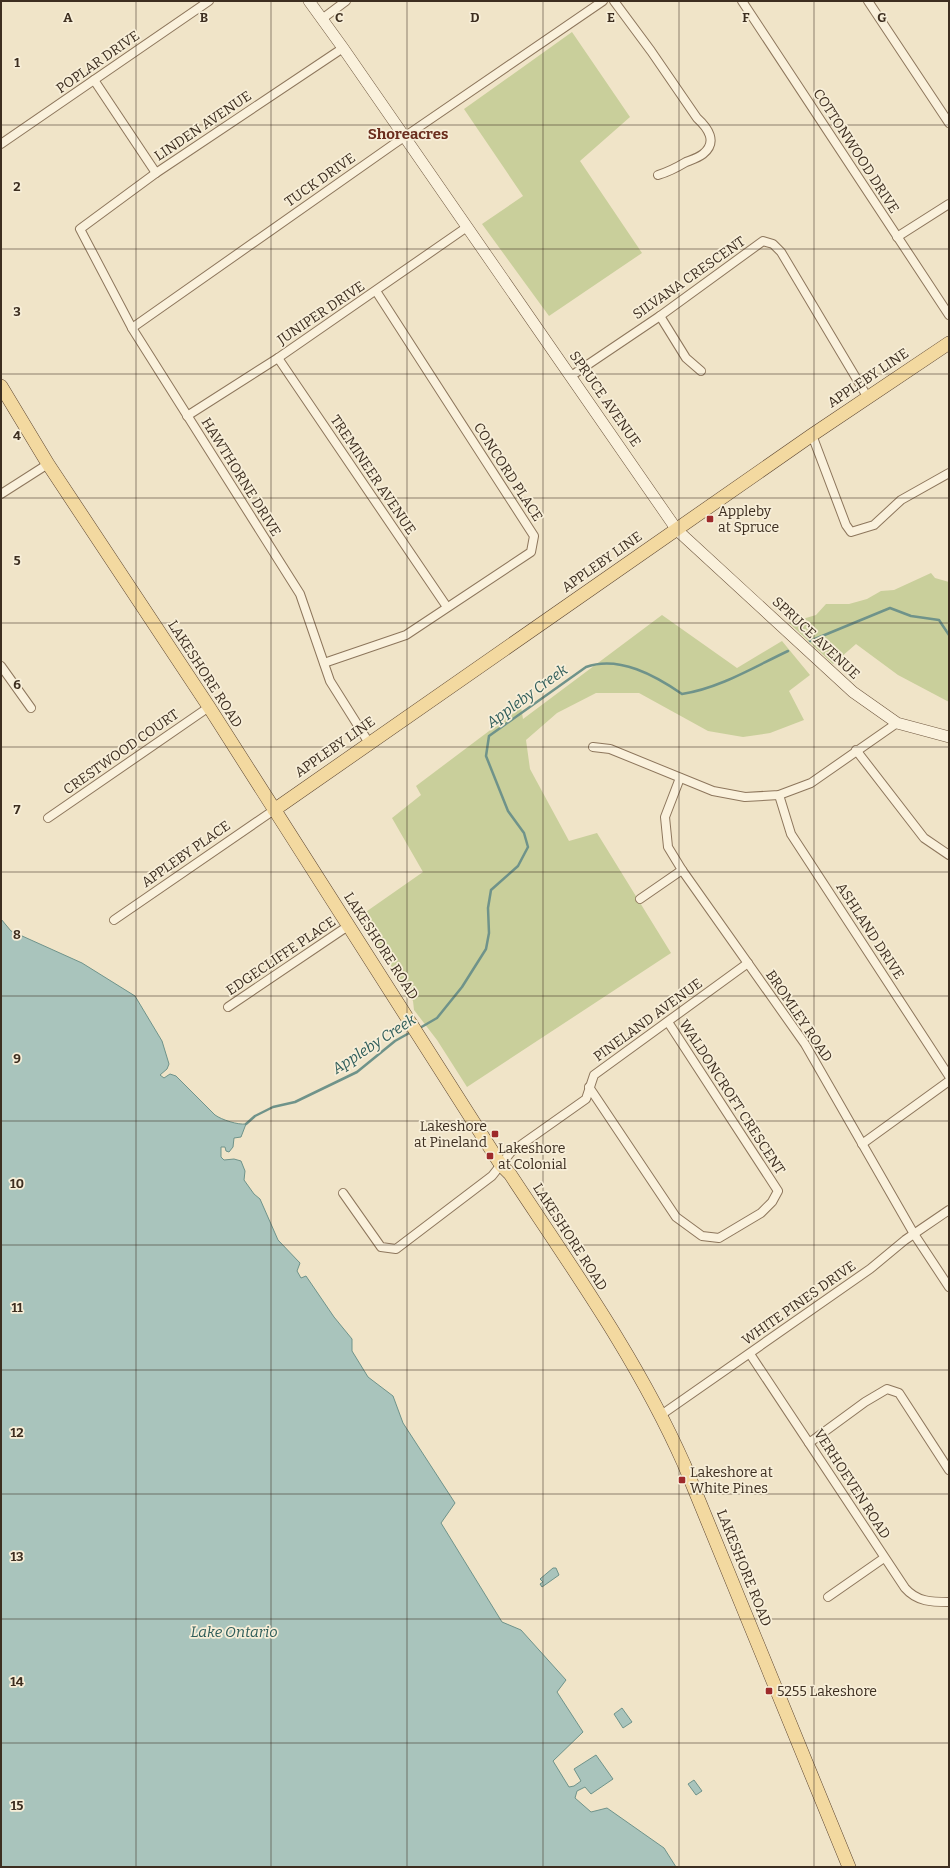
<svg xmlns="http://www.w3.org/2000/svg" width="950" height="1868" viewBox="0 0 950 1868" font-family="Bitter,serif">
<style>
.green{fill:#c9cf9b}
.water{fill:#a9c4bc;stroke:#6f938a}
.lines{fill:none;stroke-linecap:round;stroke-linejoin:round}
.stream{stroke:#6f938a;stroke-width:2.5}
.street-casing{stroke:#8d765c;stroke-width:10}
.secondary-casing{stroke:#6f573f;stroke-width:12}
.primary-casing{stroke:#5b4430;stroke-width:14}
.street{stroke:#faf1dc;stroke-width:8}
.secondary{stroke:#faf1dc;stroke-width:11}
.primary{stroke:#f3d9a0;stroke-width:13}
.grid{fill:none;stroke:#3d2e20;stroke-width:1;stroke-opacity:0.55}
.poi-dot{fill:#9e2a2b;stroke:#f7eed8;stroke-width:1.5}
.labels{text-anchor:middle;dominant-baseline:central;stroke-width:3.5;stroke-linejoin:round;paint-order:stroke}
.street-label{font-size:14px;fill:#3d2e20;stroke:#f7eed8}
.poi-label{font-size:14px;fill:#3d2e20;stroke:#f7eed8;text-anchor:start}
.neighbourhood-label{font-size:15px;font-weight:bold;fill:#6b2e1e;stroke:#f7eed8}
.water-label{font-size:15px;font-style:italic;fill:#2f5d5a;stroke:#f7eed8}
.grid-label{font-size:13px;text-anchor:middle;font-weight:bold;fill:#3d2e20;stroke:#f7eed8;stroke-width:3.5;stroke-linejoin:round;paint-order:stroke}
</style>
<rect width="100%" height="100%" fill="#f0e4c8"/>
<g class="green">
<polygon points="572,32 630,117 580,161 642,253 549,316 482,224 523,196 464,109"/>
<polygon points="931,573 935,578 949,582 949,702 898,675 856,644 833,664 789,623 816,615 826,604 849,604 867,599 881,591 894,590"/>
<polygon points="662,615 737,668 782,641 810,675 789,691 804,720 770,733 743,737 708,731 639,693 596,693 557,713 526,740 530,769 569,841 597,833 671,953 467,1087 437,1040 414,1010 413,1001 360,916 423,872 392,818 421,795 416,786 521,707 523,719"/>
</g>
<g class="water">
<path d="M1,919L11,931L82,963L135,996L162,1041L169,1064L167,1069L160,1075L164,1078L170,1074L176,1076L215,1115C222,1120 238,1125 246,1124L241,1137L234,1138L233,1147L229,1152L226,1151L225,1147H221V1157L224,1160L234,1159L241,1161L245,1171L244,1180L254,1194L260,1199L278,1240L300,1263L297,1271L301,1278L306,1276L334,1317L352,1339V1351L368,1377L393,1396L403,1423L455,1503L441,1523L502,1622L521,1630L566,1680L557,1692L583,1732L553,1761L569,1787L574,1786L581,1781L574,1769L596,1755L613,1779L591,1794L585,1787L577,1791L575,1798L591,1812L607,1808L664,1848L676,1867H1Z"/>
<polygon points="553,1568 556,1568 559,1575 542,1587 540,1584 543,1582 540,1579"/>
<polygon points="622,1708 632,1722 623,1728 614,1714"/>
<polygon points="694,1780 702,1791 696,1795 688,1784"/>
</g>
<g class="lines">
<g class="stream">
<polyline points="810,641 890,608 911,616 939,620 949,635"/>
<path d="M418,1029L437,1018L462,987L486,949L489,933L488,908L491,890L518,866L528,847L524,833L508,811L486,756L489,736L586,667C619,655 656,676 682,694C720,688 754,667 788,651"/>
<polyline points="246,1124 255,1116 273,1107 295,1102 357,1072 395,1041 411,1032"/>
</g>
<defs>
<g id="street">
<path d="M614,1L651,51L697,118C708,128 718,142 703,154C698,158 691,160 686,162C676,168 668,172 658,175"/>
<polyline points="742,1 949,315"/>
<polyline points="868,1 949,123"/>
<polyline points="322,19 346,1"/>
<polyline points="343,48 156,173 80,229 132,328 300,594 330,681 369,743"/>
<polyline points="94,80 156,173"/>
<polyline points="1,144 209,1"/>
<polyline points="897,237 949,204"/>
<polyline points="660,316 686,358 701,371"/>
<polyline points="132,328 394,144 603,1"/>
<polyline points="278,358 447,607"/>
<polyline points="571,376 660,316 763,241 773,244 781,252 868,398"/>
<polyline points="187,416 278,358 467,227"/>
<polyline points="812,435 846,525 851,532 874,525 901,500 949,473"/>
<polyline points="1,494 48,464"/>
<polyline points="324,663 406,635 531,552 534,536 376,291"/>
<polyline points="1,666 31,708"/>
<polyline points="593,747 610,749 713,791 745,797 779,795 811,783 897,723"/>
<polyline points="856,750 924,838 949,855"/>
<polyline points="680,778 665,817 668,847 682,870 805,1044 914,1234 949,1287"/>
<polyline points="779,795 791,834 949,1076"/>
<polyline points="48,818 209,707"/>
<polyline points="640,899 682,870"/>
<polyline points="114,920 274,810"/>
<polyline points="228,1007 348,926"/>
<polyline points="589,1087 676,1217 702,1236 719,1238 761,1213 772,1202 778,1191 668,1022"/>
<polyline points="862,1144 949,1081"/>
<polyline points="343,1193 381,1247 396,1249 492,1176 511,1152 586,1099 594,1075 748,963"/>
<path d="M750,1354L905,1588C917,1602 932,1602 949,1602"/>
<polyline points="661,1415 870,1269 905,1240 949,1210"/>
<polyline points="809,1443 865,1402 887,1389 899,1393 949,1470"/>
<polyline points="828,1597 884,1558"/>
</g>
<polyline id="secondary" points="309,1 343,48 677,530 853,692 897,723 949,737"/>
<g id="primary">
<path d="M1,386L48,464L209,707L501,1165L510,1174C572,1268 638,1360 684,1464L849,1867"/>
<polyline points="274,810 812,435 949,343"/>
</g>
</defs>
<use href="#street" class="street-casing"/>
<use href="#secondary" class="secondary-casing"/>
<use href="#primary" class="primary-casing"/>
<use href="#street" class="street"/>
<use href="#secondary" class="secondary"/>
<use href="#primary" class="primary"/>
</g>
<path class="grid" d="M136,1V1867M271,1V1867M407,1V1867M543,1V1867M679,1V1867M814,1V1867M1,125H949M1,249H949M1,374H949M1,498H949M1,623H949M1,747H949M1,872H949M1,996H949M1,1121H949M1,1245H949M1,1370H949M1,1494H949M1,1619H949M1,1743H949"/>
<g class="poi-dot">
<rect x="706" y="515" width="8" height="8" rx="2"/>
<rect x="491" y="1130" width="8" height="8" rx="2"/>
<rect x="486" y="1152" width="8" height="8" rx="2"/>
<rect x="678" y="1476" width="8" height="8" rx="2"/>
<rect x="765" y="1687" width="8" height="8" rx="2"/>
</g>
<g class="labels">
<g class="street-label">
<text transform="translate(98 62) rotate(-35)">POPLAR DRIVE</text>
<text transform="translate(203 126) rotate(-34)">LINDEN AVENUE</text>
<text transform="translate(856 151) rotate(57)">COTTONWOOD DRIVE</text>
<text transform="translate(320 180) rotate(-35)">TUCK DRIVE</text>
<text transform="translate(689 278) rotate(-35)">SILVANA CRESCENT</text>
<text transform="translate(321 313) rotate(-34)">JUNIPER DRIVE</text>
<text transform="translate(868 378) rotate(-34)">APPLEBY LINE</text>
<text transform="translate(605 399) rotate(55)">SPRUCE AVENUE</text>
<text transform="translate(508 472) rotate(57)">CONCORD PLACE</text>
<text transform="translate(373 475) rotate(56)">TREMINEER AVENUE</text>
<text transform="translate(241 477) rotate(58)">HAWTHORNE DRIVE</text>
<text transform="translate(602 562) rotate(-35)">APPLEBY LINE</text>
<text transform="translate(816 638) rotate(43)">SPRUCE AVENUE</text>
<text transform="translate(205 674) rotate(57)">LAKESHORE ROAD</text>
<text transform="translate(335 747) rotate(-35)">APPLEBY LINE</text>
<text transform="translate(121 752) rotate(-35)">CRESTWOOD COURT</text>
<text transform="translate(186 854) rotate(-35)">APPLEBY PLACE</text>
<text transform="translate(870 931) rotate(57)">ASHLAND DRIVE</text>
<text transform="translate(381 946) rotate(57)">LAKESHORE ROAD</text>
<text transform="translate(281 956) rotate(-34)">EDGECLIFFE PLACE</text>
<text transform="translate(799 1016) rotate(56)">BROMLEY ROAD</text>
<text transform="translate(648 1020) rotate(-36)">PINELAND AVENUE</text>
<text transform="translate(732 1097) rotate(57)">WALDONCROFT CRESCENT</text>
<text transform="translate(570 1237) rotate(57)">LAKESHORE ROAD</text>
<text transform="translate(799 1303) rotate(-35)">WHITE PINES DRIVE</text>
<text transform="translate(852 1484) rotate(57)">VERHOEVEN ROAD</text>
<text transform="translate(744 1568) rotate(68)">LAKESHORE ROAD</text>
</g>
<g class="poi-label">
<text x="718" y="511">Appleby<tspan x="718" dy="16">at Spruce</tspan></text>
<text x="487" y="1126" text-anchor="end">Lakeshore<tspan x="487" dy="16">at Pineland</tspan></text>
<text x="498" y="1148">Lakeshore<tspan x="498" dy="16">at Colonial</tspan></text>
<text x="690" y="1472">Lakeshore at<tspan x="690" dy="16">White Pines</tspan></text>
<text x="777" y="1691">5255 Lakeshore</text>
</g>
<g class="neighbourhood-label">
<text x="408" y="134">Shoreacres</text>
</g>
<g class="water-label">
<text transform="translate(527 696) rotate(-36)">Appleby Creek</text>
<text transform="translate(374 1044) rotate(-33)">Appleby Creek</text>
<text x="234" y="1632">Lake Ontario</text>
</g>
</g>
<g class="grid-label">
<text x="68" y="22">A</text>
<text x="204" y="22">B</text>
<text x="339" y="22">C</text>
<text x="475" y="22">D</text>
<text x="611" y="22">E</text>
<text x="746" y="22">F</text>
<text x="882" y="22">G</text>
<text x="17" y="67">1</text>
<text x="17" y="191">2</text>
<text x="17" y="316">3</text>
<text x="17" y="440">4</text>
<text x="17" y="565">5</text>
<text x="17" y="689">6</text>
<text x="17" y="814">7</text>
<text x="17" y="939">8</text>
<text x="17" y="1063">9</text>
<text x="17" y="1188">10</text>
<text x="17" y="1312">11</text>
<text x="17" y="1437">12</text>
<text x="17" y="1561">13</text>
<text x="17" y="1686">14</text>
<text x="17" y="1810">15</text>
</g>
<rect width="950" height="1868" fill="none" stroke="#3d2e20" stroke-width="4"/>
</svg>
